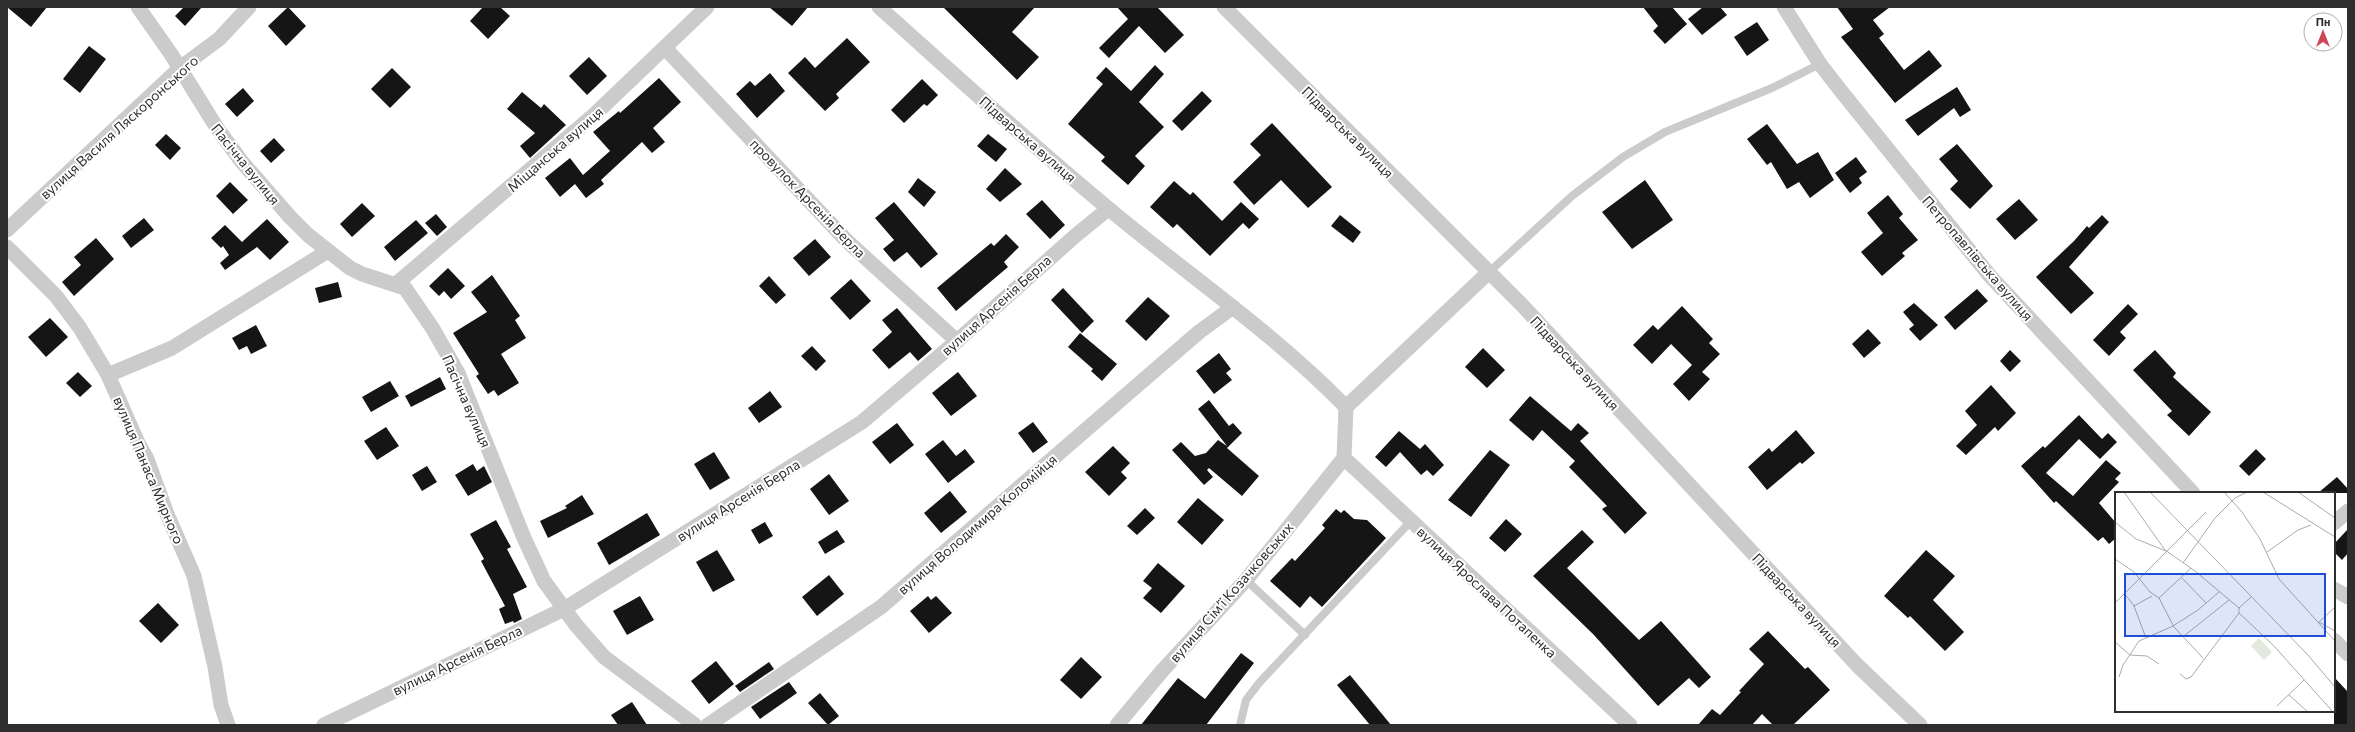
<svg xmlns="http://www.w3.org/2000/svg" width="2355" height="732" viewBox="0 0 2355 732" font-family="Commissioner,sans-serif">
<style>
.building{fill:#151515}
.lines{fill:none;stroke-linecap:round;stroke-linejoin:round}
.service{stroke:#cbcbcb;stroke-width:8}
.minor{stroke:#cbcbcb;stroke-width:15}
.labels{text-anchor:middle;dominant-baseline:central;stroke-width:4;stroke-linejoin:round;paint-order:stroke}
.street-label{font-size:14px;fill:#2e2e2e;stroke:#fff}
.inset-road{fill:none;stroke:#ababab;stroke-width:1}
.view{fill:#1d4ed8;fill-opacity:0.15;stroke:#1d4ed8;stroke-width:2}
.inset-edge{fill:none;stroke:#2e2e2e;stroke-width:2}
</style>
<rect width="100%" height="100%" fill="#fff"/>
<g class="building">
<polygon points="7,7 47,7 31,27"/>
<polygon points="184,7 202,7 185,26 175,16"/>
<polygon points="288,7 306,26 286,46 268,26"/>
<polygon points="483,7 500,7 510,16 488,39 470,21"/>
<polygon points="769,7 808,7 792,26"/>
<polygon points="943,7 1035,7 1012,32 1039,57 1017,80"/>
<polygon points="1117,7 1157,7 1184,35 1165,53 1139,26 1109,58 1099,48 1128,19"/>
<polygon points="1643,7 1672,7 1687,24 1665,44 1653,31 1658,26"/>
<polygon points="1703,7 1720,7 1727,15 1702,35 1688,19"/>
<polygon points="1837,7 1890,7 1873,20 1884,34 1879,38 1904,70 1929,50 1942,66 1895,103 1841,37 1853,29"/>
<polygon points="1757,22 1769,40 1747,56 1734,37"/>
<polygon points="847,38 870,62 836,94 839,98 825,111 788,73 805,57 815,68"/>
<polygon points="89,46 106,59 80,93 63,79"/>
<polygon points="589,57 607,76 587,95 569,76"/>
<polygon points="1155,65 1164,74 1139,102 1164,127 1135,156 1145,166 1128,185 1101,161 1105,157 1068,124 1103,84 1096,78 1106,67 1131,91"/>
<polygon points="392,68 411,87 390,108 371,89"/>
<polygon points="770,73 785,91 757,118 736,94 750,81 755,86"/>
<polygon points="659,78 681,102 653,128 665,142 652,153 642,142 601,180 604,184 586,198 575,184 560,197 545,178 570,158 583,175 610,151 593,132 619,111 620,113"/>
<polygon points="922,79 938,95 927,106 924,104 904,123 891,110"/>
<polygon points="1957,87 1971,110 1960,117 1954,108 1918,136 1905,120"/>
<polygon points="243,88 254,101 237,117 225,104"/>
<polygon points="1202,91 1212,101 1182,131 1172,121"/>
<polygon points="522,92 541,108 544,104 566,125 530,158 520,146 535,133 507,109"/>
<polygon points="1272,123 1332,187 1308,208 1281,180 1254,205 1233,182 1261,155 1250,144"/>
<polygon points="1767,124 1797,164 1818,152 1834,180 1810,198 1799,182 1787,189 1771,162 1767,165 1747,139"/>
<polygon points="166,134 181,148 170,160 155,145"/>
<polygon points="988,134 1007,149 996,162 977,146"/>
<polygon points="274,138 285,150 271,163 260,151"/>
<polygon points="1957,144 1993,186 1970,209 1950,189 1958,181 1939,159"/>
<polygon points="1856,157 1867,172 1859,178 1862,183 1850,193 1835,173"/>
<polygon points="1005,168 1022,184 1000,202 986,189"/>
<polygon points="918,178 936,192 924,207 908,192"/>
<polygon points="1645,180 1673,220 1632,249 1602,212"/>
<polygon points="1174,181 1190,195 1193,192 1222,221 1241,202 1259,219 1249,229 1243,223 1210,256 1177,224 1173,228 1150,207"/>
<polygon points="230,182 248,200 233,214 216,196"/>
<polygon points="1888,195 1903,214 1899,218 1918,240 1902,253 1905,256 1882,276 1861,252 1883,233 1867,213"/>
<polygon points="2019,199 2038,220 2015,240 1996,219"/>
<polygon points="1042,200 1065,225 1050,239 1026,214"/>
<polygon points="894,202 938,254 921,268 907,252 894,262 883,249 894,240 875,218"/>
<polygon points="362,203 375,216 352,237 340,224"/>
<polygon points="436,214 447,227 437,236 425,223"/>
<polygon points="1340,215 1361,232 1353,243 1331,226"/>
<polygon points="2102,215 2109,222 2069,267 2094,293 2071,314 2036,277 2074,241 2087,226 2089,228"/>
<polygon points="144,218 154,230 131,248 122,236"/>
<polygon points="267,219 289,242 270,260 257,247 225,270 220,263 229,255 223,246 221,248 211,238 225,225 242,242"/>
<polygon points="416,220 428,233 395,261 384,247"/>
<polygon points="1006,234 1019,247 1004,262 1008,267 956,311 937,288 991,243 994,246"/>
<polygon points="96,238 114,259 74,296 62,282 81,265 74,257"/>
<polygon points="815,239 831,257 809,276 793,258"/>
<polygon points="448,268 465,286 451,299 444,291 439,296 429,286"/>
<polygon points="492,275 520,316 515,320 526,338 501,354 519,383 498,396 494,390 488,394 476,376 479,374 453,333 487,312 471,292"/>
<polygon points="769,276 786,295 776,304 759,286"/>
<polygon points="851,279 871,301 850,320 830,298"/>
<polygon points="338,282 342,297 319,303 315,288"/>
<polygon points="1063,288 1094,321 1082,333 1051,300"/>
<polygon points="1977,289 1988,301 1955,330 1944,317"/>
<polygon points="1148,297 1170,316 1146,341 1125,321"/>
<polygon points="1914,303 1938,325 1920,341 1909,329 1914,325 1903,312"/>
<polygon points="2128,304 2138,314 2120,332 2126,338 2109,356 2093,340"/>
<polygon points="1682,306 1713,339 1709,343 1720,354 1702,372 1710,379 1689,401 1673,384 1692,365 1671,344 1652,364 1633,345 1653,325 1658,330"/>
<polygon points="897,308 932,349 918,361 910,352 889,369 872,350 892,332 882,320"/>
<polygon points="50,318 68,337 46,357 28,337"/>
<polygon points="256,325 267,346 251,354 247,346 239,350 232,338"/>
<polygon points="1868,329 1881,343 1864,358 1852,344"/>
<polygon points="1080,333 1117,364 1102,381 1091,371 1093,369 1068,347"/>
<polygon points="812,346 826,361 816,371 801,356"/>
<polygon points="1483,348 1505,370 1487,388 1465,367"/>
<polygon points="2010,350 2021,361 2010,372 2000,361"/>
<polygon points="2155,350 2176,373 2173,377 2211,412 2189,436 2167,415 2172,411 2133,370"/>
<polygon points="1219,353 1231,369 1226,373 1232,380 1214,394 1196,371"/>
<polygon points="78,372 92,386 80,397 66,383"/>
<polygon points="958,372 977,396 951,416 932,393"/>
<polygon points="440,377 446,389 411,407 405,396"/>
<polygon points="390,381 399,396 371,412 362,397"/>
<polygon points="1991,385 2016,413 1998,431 1995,427 1966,455 1956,446 1977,425 1965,411"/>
<polygon points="770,391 782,407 759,423 748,408"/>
<polygon points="1530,396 1571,431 1578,423 1589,433 1580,441 1647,513 1625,534 1602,509 1607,506 1569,467 1575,461 1542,430 1533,441 1509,420"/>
<polygon points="1209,400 1229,426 1233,423 1242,433 1227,448 1259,476 1242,496 1209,468 1207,470 1213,477 1204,485 1172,450 1181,442 1195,456 1206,453 1218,440 1227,446 1198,409"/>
<polygon points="2079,415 2102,439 2108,433 2117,442 2100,459 2079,439 2046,473 2073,496 2106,460 2121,473 2115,479 2119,482 2099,503 2116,523 2116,538 2109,544 2103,537 2098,541 2056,501 2054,503 2021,466 2043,446 2045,448"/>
<polygon points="1033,422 1048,442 1033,453 1018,433"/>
<polygon points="897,423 914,445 890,464 872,442"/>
<polygon points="386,427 399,446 377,460 364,441"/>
<polygon points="1796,430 1815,453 1802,464 1800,462 1767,490 1748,467 1769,448 1772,452"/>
<polygon points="1399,431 1420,449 1425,444 1444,465 1433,476 1427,470 1421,475 1400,452 1386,467 1375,457"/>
<polygon points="943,440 956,456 965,449 975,462 948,483 925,454"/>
<polygon points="1113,446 1130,463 1121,472 1127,478 1109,496 1085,472"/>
<polygon points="2256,449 2266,459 2249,476 2239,466"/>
<polygon points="1490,450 1510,465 1471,517 1448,500"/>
<polygon points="714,452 730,478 710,490 694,464"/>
<polygon points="473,464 477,471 484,466 492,482 468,496 455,475"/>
<polygon points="427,466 437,482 422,491 412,475"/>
<polygon points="829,474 849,501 829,515 810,489"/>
<polygon points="2337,477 2348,489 2348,493 2318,493"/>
<polygon points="950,491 967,512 941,533 924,513"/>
<polygon points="582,495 594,514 548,538 540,521 567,508 565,506"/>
<polygon points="1198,498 1224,520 1202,545 1177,522"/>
<polygon points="1145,508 1155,518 1137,535 1127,526"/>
<polygon points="1336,509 1341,513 1344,510 1354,519 1367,520 1386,538 1322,607 1310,596 1300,608 1270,581 1292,558 1295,561 1325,528 1322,525"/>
<polygon points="647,513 660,535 609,565 597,543"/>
<polygon points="1506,519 1522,534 1505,552 1489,538"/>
<polygon points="496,520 511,547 507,549 527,587 513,594 522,619 514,623 513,621 505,624 499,609 505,606 481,561 484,559 470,534"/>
<polygon points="765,522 773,536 759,544 751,530"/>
<polygon points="2348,529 2348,553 2342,560 2334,552 2334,544"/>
<polygon points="837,530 845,542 825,554 818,542"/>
<polygon points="1582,530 1594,542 1567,568 1639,640 1661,621 1711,677 1699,688 1689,678 1658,706 1593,634 1533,576"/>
<polygon points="717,550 735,580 713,592 696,562"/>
<polygon points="1926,550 1955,576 1933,600 1964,632 1945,651 1910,616 1908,618 1884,596"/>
<polygon points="1158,563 1185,586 1161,613 1143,598 1152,588 1143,581"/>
<polygon points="829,575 844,594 817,616 802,597"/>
<polygon points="640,596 654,620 627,635 613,611"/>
<polygon points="928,596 931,600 936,596 952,613 929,633 910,611"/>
<polygon points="158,603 179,625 161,643 139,621"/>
<polygon points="1768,631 1805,669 1808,667 1830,690 1793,725 1773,725 1762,714 1752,725 1698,725 1712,709 1720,715 1741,692 1739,691 1764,664 1749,649"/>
<polygon points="1241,653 1254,663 1206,725 1141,725 1178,678 1205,699"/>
<polygon points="1081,657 1102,677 1081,699 1060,680"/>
<polygon points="716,661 734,684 709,704 691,681"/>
<polygon points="769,662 774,669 740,692 735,686"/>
<polygon points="1350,675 1391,725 1370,725 1337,685"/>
<polygon points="2334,677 2348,692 2348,725 2334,725"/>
<polygon points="789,682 797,693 760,719 751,707"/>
<polygon points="820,693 839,716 828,725 808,703"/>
<polygon points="632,702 647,725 618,725 611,715"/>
</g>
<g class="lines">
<g class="service">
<polyline points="1489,272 1572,196 1623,157 1665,132 1772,88 1820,64"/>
<polyline points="1246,580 1305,635"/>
<polyline points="1240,725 1246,700 1259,683 1411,521"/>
</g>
<g class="minor">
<polyline points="138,7 171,54 217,128 242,162 290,217 308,235 350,268 362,274 405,288 433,329 458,373 524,538 544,581 576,625 604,657 695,725"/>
<path d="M879,7C955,75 1030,144 1109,209C1188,275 1274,333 1346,407"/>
<polyline points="1224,7 1522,305 1858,666 1920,725"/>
<polyline points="1784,7 1820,64 1841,91 1990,276 2193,493"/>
<polyline points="665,48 847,241 957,341"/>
<polyline points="7,230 180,68 219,39 249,7"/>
<polyline points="7,247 56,296 80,328 108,375 138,443 147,459 167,514 194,576 215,667 221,705 228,725"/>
<polyline points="396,284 594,115 707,7"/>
<polyline points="108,375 172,348 328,251"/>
<polyline points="1344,458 1630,725"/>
<polyline points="1344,458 1346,407 1489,272"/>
<polyline points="2334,523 2348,511"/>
<polyline points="2334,589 2348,597"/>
<polyline points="2334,640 2348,654"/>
<polyline points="324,725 564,609 862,422 957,341 1075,236 1108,209"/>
<polyline points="708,725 881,607 1199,332 1233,307"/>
<polyline points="1117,725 1162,671 1246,580 1344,458"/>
</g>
</g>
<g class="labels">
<g class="street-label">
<text transform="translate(119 127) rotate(-42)">вулиця Василя Ляскоронського</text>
<text transform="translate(1348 132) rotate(45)">Підварська вулиця</text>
<text transform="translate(1028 139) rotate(41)">Підварська вулиця</text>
<text transform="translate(555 149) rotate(-41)">Міщанська вулиця</text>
<text transform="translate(246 164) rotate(51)">Пасічна вулиця</text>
<text transform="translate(808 198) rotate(46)">провулок Арсенія Берла</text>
<text transform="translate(1978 258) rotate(49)">Петропавлівська вулиця</text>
<text transform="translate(996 305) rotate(-42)">вулиця Арсенія Берла</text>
<text transform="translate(1575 363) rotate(47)">Підварська вулиця</text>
<text transform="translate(467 401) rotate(66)">Пасічна вулиця</text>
<text transform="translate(149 470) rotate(67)">вулиця Панаса Мирного</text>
<text transform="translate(738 500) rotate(-32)">вулиця Арсенія Берла</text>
<text transform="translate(977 524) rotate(-41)">вулиця Володимира Коломійця</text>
<text transform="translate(1231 592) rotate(-49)">вулиця Сімʼї Козачковських</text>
<text transform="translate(1487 592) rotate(43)">вулиця Ярослава Потапенка</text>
<text transform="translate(1797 600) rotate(47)">Підварська вулиця</text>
<text transform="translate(457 660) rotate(-26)">вулиця Арсенія Берла</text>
</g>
</g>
<g transform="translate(2115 492)">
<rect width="220" height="220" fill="#fff"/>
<path d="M144,146L157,160L149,168L136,154Z" fill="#e4e9dd"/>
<path class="inset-road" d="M9,0L50,58L80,79L124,116M35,0L192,162L220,195M109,0L127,20L145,47L164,87L220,149M148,0L220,45M183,0L220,26M0,30L21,47L51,59M152,60L183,38L196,33M0,67L19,80L35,100L44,106L59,135L88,166M68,71L100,26L120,6L132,0M67,86L91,111M10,102L19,114L31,146M44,106L76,76M0,111L91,20M19,114L37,104M124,121L159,154L218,220M124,121V116L136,105M204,130L220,139M203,131L220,115M69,144L114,108M0,150L15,163L32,164L44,172M65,182L71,187L76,185L124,121M4,185L8,173L24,149L58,134L83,118L104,100M174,203L193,220M162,214L189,188"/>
<path class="view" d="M10,82H210V144H10Z"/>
<rect width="220" height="220" class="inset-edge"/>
</g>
<rect width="2355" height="732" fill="none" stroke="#2e2e2e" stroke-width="16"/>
<g transform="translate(2323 32)"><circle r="19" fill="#ffffff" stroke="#ababab"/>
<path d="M0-3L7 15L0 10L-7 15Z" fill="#cf4656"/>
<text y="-6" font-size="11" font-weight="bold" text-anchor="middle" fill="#2e2e2e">Пн</text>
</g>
</svg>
